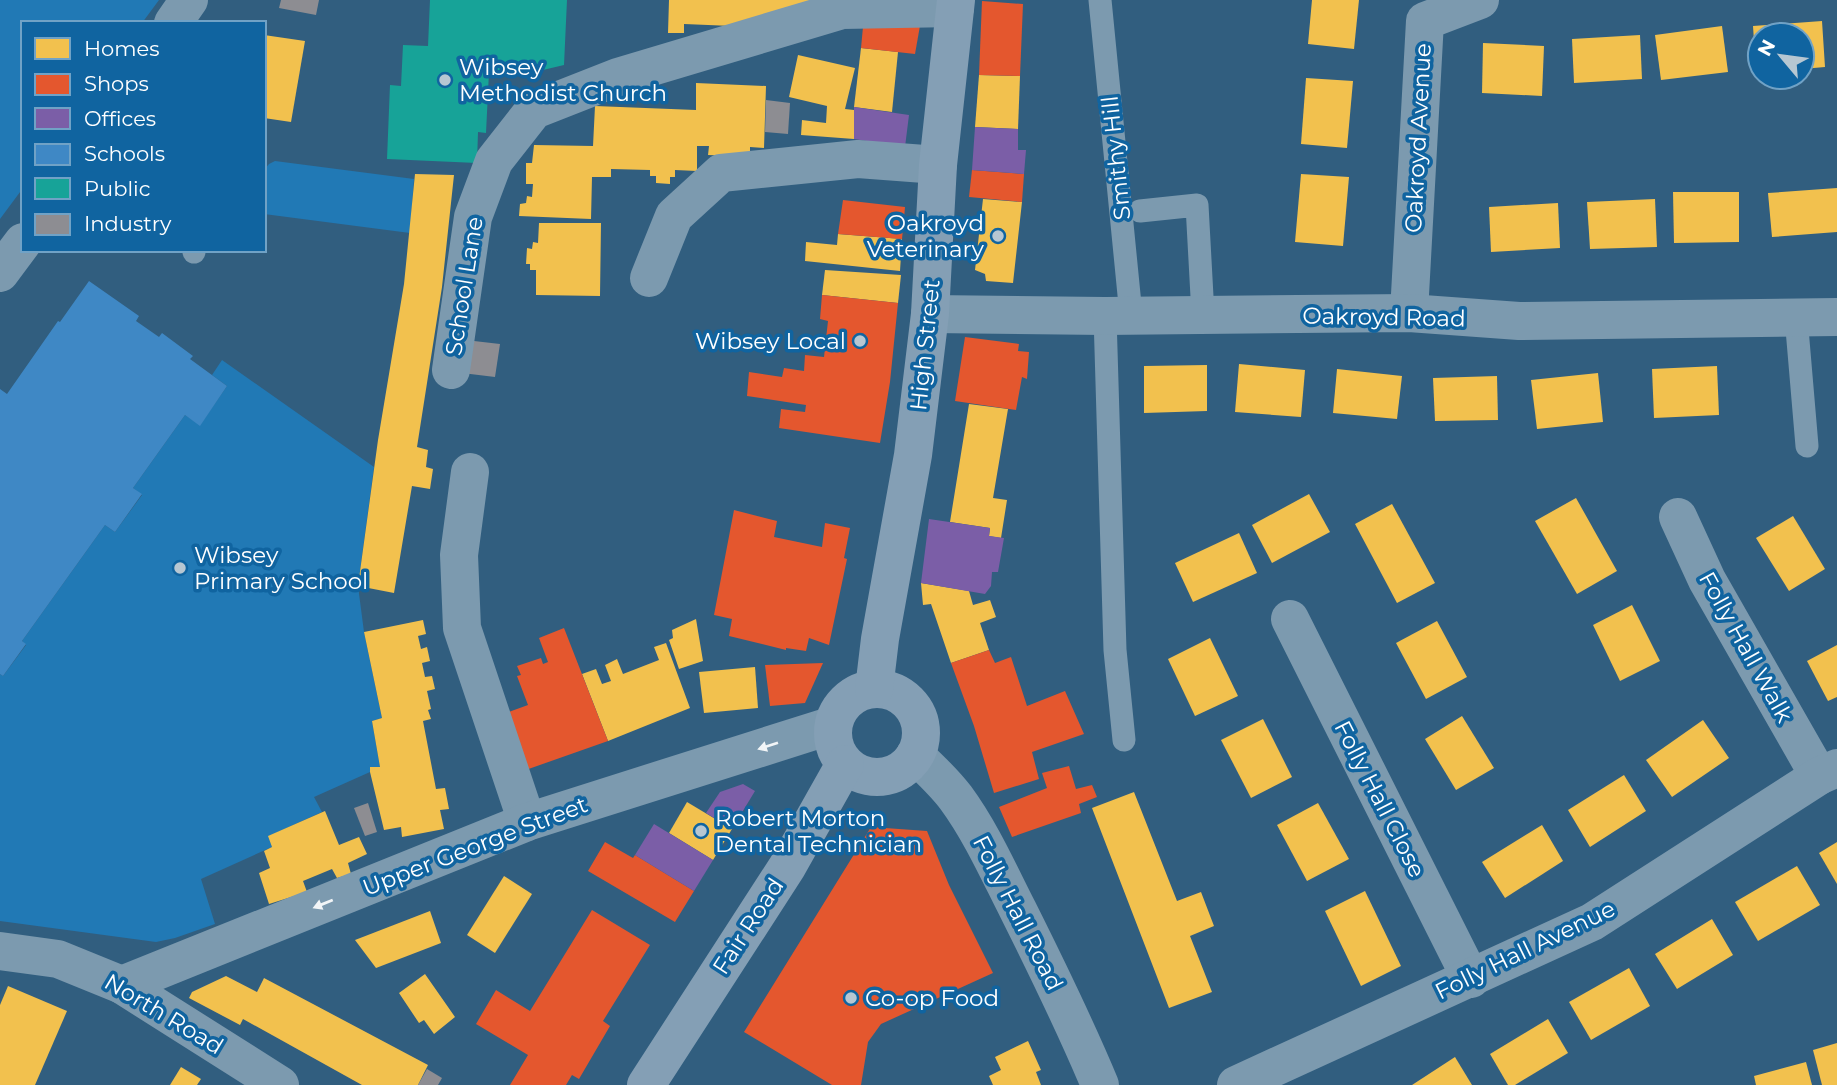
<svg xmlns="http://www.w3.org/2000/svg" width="1837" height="1085" viewBox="0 0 1837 1085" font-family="Montserrat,sans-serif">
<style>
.green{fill:#2179b5}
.homes{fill:#f2c14e}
.shops{fill:#e4572e}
.offices{fill:#7b5ea7}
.schools{fill:#3f88c5}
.public{fill:#17a398}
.industry{fill:#8d8d92}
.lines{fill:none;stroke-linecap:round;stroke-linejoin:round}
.lane{stroke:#7c9aaf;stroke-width:23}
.street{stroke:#7c9aaf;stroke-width:38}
.secondary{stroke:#849fb5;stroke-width:38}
.oneway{fill:#f2f5f7}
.poi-dot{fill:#b7c7d2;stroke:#1064a0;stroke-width:2.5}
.labels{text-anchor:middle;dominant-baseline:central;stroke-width:7;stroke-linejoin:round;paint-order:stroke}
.poi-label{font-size:23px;fill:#fff;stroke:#1064a0;text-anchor:start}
.street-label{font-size:23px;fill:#fff;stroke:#1064a0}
</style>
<rect width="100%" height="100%" fill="#315e7f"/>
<g class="green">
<polygon points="0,0 159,0 142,23 23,23 23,188 0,219"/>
<polygon points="275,161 414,179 410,233 264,214 264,170 269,164"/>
<polygon points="222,360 374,467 358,586 364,632 382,718 372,721 380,767 370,768 370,772 314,797 322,812 269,836 272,847 201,879 215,924 175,938 156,942 0,921 0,674 3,676 26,645 22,641 105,525 115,532 142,495 133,488 185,415 200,425 227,386 212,375"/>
</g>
<g class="homes">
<polygon points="669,0 866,0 732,26 684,24 684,33 668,33"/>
<polygon points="1312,0 1359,0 1354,49 1308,44"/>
<polygon points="1822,21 1825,67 1802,69 1802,35 1760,35 1760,72 1756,72 1753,26"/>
<polygon points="1722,26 1728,72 1661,80 1655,35"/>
<polygon points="264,35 305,41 291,122 264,118"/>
<polygon points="1640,35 1642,79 1574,83 1572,39"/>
<polygon points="1483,43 1544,46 1542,96 1482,93"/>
<polygon points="861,48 898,52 892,112 854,107"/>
<polygon points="798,55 855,68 845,109 854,110 854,139 801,135 802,120 826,123 827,106 789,97"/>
<polygon points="979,75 1020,76 1018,129 975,127"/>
<polygon points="1306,78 1353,81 1347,148 1301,144"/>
<polygon points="696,83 766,86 764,148 750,147 750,156 732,156 708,155 709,146 697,146 697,171 675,170 675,177 670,177 670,184 656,183 656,176 650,176 650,170 611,169 611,177 592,177 591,219 519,216 520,204 526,203 527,196 532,197 533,184 526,184 526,163 532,163 534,145 593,146 595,106 696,110"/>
<polygon points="415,174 454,175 442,287 417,447 428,450 426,467 433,469 430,489 412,486 394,593 358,586 378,440 404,284"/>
<polygon points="1301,174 1349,177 1343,246 1295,242"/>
<polygon points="1837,188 1837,232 1772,237 1768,193"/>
<polygon points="1673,192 1739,192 1739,242 1674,243"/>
<polygon points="983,199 1022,202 1013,283 986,281 985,274 975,270"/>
<polygon points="1655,199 1657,247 1590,249 1587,202"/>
<polygon points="1558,203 1560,248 1491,252 1489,207"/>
<polygon points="539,223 601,223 600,296 536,295 536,270 530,270 530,264 526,264 527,248 532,249 533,242 538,243"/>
<polygon points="838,234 902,239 900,271 805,261 806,242 837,245"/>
<polygon points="825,270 901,275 898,303 822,295"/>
<polygon points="1239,364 1305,370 1301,417 1235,412"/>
<polygon points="1207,365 1207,411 1144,413 1144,366"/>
<polygon points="1717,366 1719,415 1654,418 1652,369"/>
<polygon points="1337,369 1402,376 1397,419 1333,413"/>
<polygon points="1598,373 1603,422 1537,429 1531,380"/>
<polygon points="1497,376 1498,420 1435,421 1433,378"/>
<polygon points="969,404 1008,409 993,498 1007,500 1001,538 989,536 990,528 950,522"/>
<polygon points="1309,494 1330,532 1272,563 1252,525"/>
<polygon points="1576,498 1617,571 1577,594 1535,521"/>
<polygon points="1392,504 1435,583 1397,603 1355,524"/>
<polygon points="1793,516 1825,569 1789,591 1756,538"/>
<polygon points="1239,533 1257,573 1193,602 1175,563"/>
<polygon points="921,583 969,591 973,605 990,600 996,617 980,623 989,650 951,663 931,604 923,605"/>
<polygon points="1632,605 1660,661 1620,681 1593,625"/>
<polygon points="696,619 703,661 679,669 669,640 673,638 672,630"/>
<polygon points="423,620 426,634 418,636 421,649 427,647 430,661 422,663 425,677 432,676 435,689 427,691 431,709 428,710 431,719 423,721 436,789 445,788 449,809 440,810 444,829 402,837 401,827 384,830 370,772 370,767 380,767 372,721 382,718 364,632"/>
<polygon points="1437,621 1467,677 1426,699 1396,643"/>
<polygon points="1210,638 1238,696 1195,716 1168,659"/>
<polygon points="666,643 690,708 608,741 582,674 596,669 602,684 611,681 605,665 617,659 623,674 659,660 654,647"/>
<polygon points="1837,645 1837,697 1828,701 1807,661"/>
<polygon points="755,667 758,708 704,713 699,672"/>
<polygon points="1462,716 1494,768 1456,790 1425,739"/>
<polygon points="1263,719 1292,777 1251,798 1221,740"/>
<polygon points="1703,720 1729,758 1672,797 1646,760"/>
<polygon points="1624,775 1646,811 1590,847 1568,810"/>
<polygon points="1134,792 1177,901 1201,892 1214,926 1190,936 1212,992 1169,1008 1092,808"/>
<polygon points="687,802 732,829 713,860 669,833"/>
<polygon points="1318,803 1349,859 1307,881 1277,825"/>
<polygon points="325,811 339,845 359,837 367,854 348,863 351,874 337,878 332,869 303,881 307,892 269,904 259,873 270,868 264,851 272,847 268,836"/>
<polygon points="1542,825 1563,861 1505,898 1482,862"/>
<polygon points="1837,842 1837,884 1819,853"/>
<polygon points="1797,866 1820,905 1758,941 1735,902"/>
<polygon points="504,876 532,894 495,953 467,935"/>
<polygon points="1365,891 1401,966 1361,986 1325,911"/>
<polygon points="430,911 441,943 376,968 355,940"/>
<polygon points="1712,919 1733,955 1677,989 1655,954"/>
<polygon points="1629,968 1650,1006 1591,1040 1569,1002"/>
<polygon points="425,974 455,1017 434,1034 424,1020 419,1023 399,993"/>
<polygon points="226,976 257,992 264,978 428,1065 418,1085 362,1085 243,1019 240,1025 189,998 192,992"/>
<polygon points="8,986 67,1011 35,1085 0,1085 0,1005"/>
<polygon points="1548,1019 1568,1053 1515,1085 1508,1085 1490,1054"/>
<polygon points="1028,1041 1041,1070 1036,1072 1041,1085 993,1085 989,1076 1001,1070 995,1057"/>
<polygon points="1837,1043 1837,1085 1822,1085 1813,1050"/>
<polygon points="1455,1057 1472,1085 1412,1085"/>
<polygon points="1806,1062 1812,1085 1756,1085 1754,1076"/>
<polygon points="181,1067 201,1079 197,1085 170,1085"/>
</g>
<g class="shops">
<polygon points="982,1 1023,4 1020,76 979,75"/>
<polygon points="864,16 921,20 915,54 861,48"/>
<polygon points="972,170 1024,174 1022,202 969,197"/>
<polygon points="843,200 905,207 902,239 838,234"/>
<polygon points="822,295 898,303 890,382 880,443 779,428 781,409 805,412 806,405 747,396 749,372 782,377 784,368 804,371 805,355 824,357 828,321 820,319"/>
<polygon points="965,337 1019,344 1018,351 1029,352 1027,379 1022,377 1016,410 955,401"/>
<polygon points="734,510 777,521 774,537 822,547 825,523 850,528 844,558 847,559 829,645 809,638 806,651 786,648 786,650 729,636 732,619 714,615"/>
<polygon points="564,628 608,741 520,772 498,716 528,705 517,676 521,675 517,666 541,658 543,664 548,662 539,638"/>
<polygon points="989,650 995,663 1011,657 1027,706 1065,691 1084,734 1032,752 1039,779 994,793 974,726 951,663"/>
<polygon points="823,663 805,703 770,706 765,665"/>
<polygon points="1069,766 1076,789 1092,785 1097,797 1079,804 1081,813 1012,837 999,807 1047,788 1042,773"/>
<polygon points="871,827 927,831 949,885 993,973 881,1024 868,1042 861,1085 832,1085 744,1032"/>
<polygon points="605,842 633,858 635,855 694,891 675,922 588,871"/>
<polygon points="592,910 650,945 603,1021 610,1026 579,1079 572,1075 566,1085 510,1085 528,1055 476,1024 496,990 530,1011"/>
</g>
<g class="offices">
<polygon points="854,107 909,115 905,147 854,139"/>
<polygon points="975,127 1018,129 1018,150 1026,150 1024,174 972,170"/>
<polygon points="929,519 990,528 989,536 1004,538 998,572 992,572 991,586 985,594 921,583"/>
<polygon points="743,784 755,791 732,829 706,813 720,792"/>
<polygon points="654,824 713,860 694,891 635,855"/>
</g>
<polygon class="schools" points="89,281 139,316 136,321 159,337 162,333 193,356 190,359 227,386 200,426 185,415 133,488 142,494 115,532 105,525 22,641 26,644 3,676 0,674 0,389 7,394 58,321 60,322"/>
<polygon class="public" points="430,0 567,0 564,65 526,74 489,72 486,133 478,132 477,163 387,159 390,85 401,86 403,45 428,46"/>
<g class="industry">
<polygon points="281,0 319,0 316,15 279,8"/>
<polygon points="766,100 790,103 788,134 765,132"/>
<polygon points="474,341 500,344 495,377 462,373"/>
<polygon points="368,803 377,832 365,836 354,808"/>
<polygon points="427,1069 442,1078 438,1085 418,1085"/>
</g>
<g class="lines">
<g class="lane">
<polyline points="1100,0 1131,315"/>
<polyline points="1140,211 1197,205 1203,315"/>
<polyline points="194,252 194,250"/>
<polyline points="1105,316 1115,650 1124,740"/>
<polyline points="1796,317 1807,446"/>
</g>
<g class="street">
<polyline points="173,23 189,0"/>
<polyline points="0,273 23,242"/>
<polyline points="649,278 674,216 721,173 858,159 938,165"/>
<polyline points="1409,313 1425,21 1480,0"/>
<polyline points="930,314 1105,316 1409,313 1519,321 1837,317"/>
<polyline points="451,370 473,217 494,161 534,110 618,77 842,10 955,8"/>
<polyline points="470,472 459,555 462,628 527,822"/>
<polyline points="1678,517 1707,580 1819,776"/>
<polyline points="1290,619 1471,979"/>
<path d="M915,755C930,769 944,782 956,798C981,832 999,873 1018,910C1047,968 1075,1025 1100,1085"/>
<polyline points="0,951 58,959 122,985 280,1085"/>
<polyline points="122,985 527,822 833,725"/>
<polyline points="1236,1085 1592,922 1819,776 1837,768"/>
</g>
<g class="secondary">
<circle cx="877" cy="733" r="44"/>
<polyline points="874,689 880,639 913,455 930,314 938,165 956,0"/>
<polyline points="646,1085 787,867 845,764"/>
</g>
</g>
<defs><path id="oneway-solid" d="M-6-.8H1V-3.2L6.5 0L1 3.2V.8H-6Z" transform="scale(1.75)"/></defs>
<g class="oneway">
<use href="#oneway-solid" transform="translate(768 746) rotate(162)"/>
<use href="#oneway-solid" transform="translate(323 904) rotate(158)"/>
</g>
<g class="poi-dot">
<circle cx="445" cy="80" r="7"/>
<circle cx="998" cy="236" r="7"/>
<circle cx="860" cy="341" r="7"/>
<circle cx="180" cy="568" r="7"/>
<circle cx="701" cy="831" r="7"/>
<circle cx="851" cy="998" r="7"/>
</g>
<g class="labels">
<g class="poi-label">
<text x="459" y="67">Wibsey<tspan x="459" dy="26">Methodist Church</tspan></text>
<text x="984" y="223" text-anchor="end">Oakroyd<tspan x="984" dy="26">Veterinary</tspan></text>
<text x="846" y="341" text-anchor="end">Wibsey Local</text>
<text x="194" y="555">Wibsey<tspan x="194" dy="26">Primary School</tspan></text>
<text x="715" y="818">Robert Morton<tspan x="715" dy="26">Dental Technician</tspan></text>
<text x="865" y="998">Co-op Food</text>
</g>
<g class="street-label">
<text transform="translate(1418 138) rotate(-87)">Oakroyd Avenue</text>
<text transform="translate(1116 158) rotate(-96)">Smithy Hill</text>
<text transform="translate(464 286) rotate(-81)">School Lane</text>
<text transform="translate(1384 317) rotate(1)">Oakroyd Road</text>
<text transform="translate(925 345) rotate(-84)">High Street</text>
<text transform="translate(1746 647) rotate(61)">Folly Hall Walk</text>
<text transform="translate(1380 799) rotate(63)">Folly Hall Close</text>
<text transform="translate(475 846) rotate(-21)">Upper George Street</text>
<text transform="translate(1018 913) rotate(63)">Folly Hall Road</text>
<text transform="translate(748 926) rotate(-57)">Fair Road</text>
<text transform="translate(1525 950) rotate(-26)">Folly Hall Avenue</text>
<text transform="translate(164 1014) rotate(31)">North Road</text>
</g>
</g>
<rect x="21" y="21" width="245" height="231" fill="#1064a0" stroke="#70a2c6" stroke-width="2"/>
<rect x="35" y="38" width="35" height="21" fill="#f2c14e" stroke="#70a2c6" stroke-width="2"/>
<text x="84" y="56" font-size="21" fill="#ffffff">Homes</text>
<rect x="35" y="74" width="35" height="21" fill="#e4572e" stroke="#70a2c6" stroke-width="2"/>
<text x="84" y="91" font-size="21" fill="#ffffff">Shops</text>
<rect x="35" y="108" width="35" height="21" fill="#7b5ea7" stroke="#70a2c6" stroke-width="2"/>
<text x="84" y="126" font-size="21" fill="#ffffff">Offices</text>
<rect x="35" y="144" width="35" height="21" fill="#3f88c5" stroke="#70a2c6" stroke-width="2"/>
<text x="84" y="161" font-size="21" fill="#ffffff">Schools</text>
<rect x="35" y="178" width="35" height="21" fill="#17a398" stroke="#70a2c6" stroke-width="2"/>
<text x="84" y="196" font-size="21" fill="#ffffff">Public</text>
<rect x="35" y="214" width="35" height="21" fill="#8d8d92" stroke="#70a2c6" stroke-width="2"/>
<text x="84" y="231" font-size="21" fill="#ffffff">Industry</text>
<g transform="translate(1781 56) rotate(299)"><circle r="33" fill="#1064a0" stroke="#70a2c6" stroke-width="2"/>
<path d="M0-5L12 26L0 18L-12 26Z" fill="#b7c7d2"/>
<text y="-10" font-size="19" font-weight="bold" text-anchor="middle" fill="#ffffff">N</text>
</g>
</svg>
